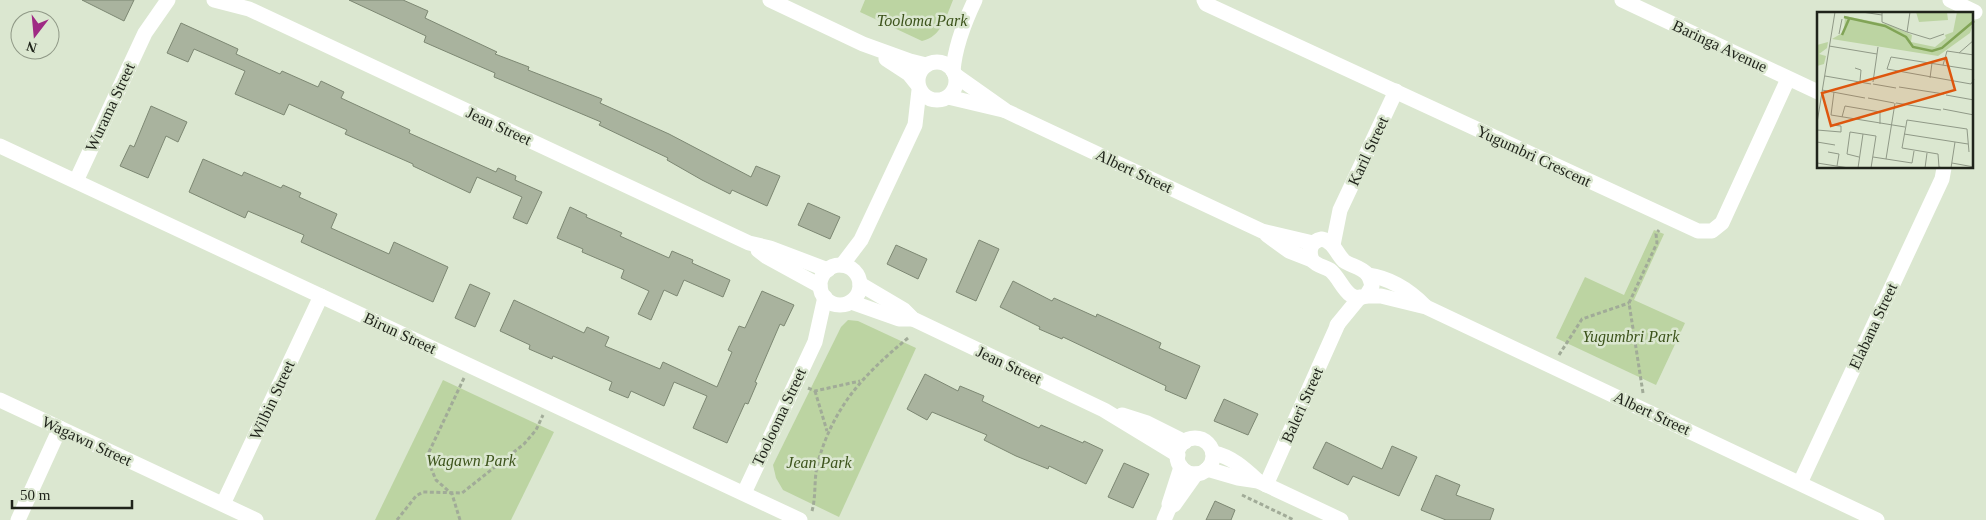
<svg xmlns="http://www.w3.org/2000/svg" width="1986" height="520" viewBox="0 0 1986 520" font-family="Georgia,serif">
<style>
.green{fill:#bcd4a2}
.building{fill:#a9b39e;stroke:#7d8873}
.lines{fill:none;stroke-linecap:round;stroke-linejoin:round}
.path{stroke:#a1ab98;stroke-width:3;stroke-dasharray:4 2.5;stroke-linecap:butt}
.minor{stroke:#fff;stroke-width:15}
.labels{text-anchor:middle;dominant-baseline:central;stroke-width:5;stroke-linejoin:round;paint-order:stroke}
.park-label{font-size:16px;font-style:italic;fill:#3c531b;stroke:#dbe7d0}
.street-label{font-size:16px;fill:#1f231a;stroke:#dbe7d0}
.inset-river{fill:none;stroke:#81a456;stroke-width:2.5}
.inset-road{fill:none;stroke:#909987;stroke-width:1}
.view{fill:#de560d;fill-opacity:0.15;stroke:#de560d;stroke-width:2.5}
.inset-edge{fill:none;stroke:#1f231a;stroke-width:2.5}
</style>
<rect width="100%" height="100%" fill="#dbe7d0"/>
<g class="green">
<path d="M865,0H953C946,17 941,37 922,41L860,12Z"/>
<polygon points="1654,230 1664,234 1634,300 1685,323 1656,385 1556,338 1585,277 1624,295"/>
<polygon points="848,320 858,321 916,348 839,517 783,490 776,478 773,465 841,327"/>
<polygon points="443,380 554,432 511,520 375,520"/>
</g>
<g class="building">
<polygon points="82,0 134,0 124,21"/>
<polygon points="349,0 403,0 428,11 425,18 497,52 495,54 529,67 528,70 602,99 600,103 669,134 751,177 756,166 780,176 767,206 732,190 730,194 702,180 667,160 668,158 599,125 601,122 494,77 495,73 424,42 426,36"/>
<polygon points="181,23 238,49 236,54 280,74 282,71 318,87 321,81 344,92 341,98 410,130 409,133 496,172 498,168 516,176 515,180 542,192 527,224 513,218 522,197 477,177 470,193 413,166 413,164 345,134 347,130 289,104 284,115 235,94 245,71 194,49 188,62 167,53"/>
<polygon points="151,106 187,122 178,142 166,136 148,178 120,166 130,145 134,147"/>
<polygon points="203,159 242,176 244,172 281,188 283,185 301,193 299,197 337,214 331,228 389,254 394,242 448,267 433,302 301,242 304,235 248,211 245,218 189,192"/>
<polygon points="808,203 840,217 830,239 798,225"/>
<polygon points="570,207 587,215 586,217 622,233 620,236 669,258 672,251 693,260 692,263 730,280 723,297 684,280 677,296 664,290 651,320 638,314 649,291 621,278 624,270 582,252 583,249 557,238"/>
<polygon points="979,240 999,249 976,301 956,292"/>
<polygon points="896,245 927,259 918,279 887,264"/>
<polygon points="1013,281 1052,301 1054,298 1096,317 1097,314 1137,332 1161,343 1159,348 1200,366 1186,399 1165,390 1166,386 1063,337 1062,339 1039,329 1040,327 1000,307"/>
<polygon points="470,284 490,293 475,327 455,318"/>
<polygon points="762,291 794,305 784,326 780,324 755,382 757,383 748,404 745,403 727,443 693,428 707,396 674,382 664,406 631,391 628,398 609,390 612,382 553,356 552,359 529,349 530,345 500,331 514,300 584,333 587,327 609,337 605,346 660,369 663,362 717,387 732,352 728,350 739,326 745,328"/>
<polygon points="925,374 958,391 960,386 984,396 982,401 1039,428 1041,425 1083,443 1084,441 1103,450 1086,484 1049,466 1048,469 1016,456 984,440 987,435 932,412 927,420 907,409"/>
<polygon points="1224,399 1258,414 1248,435 1214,421"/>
<polygon points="1326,442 1382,469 1392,446 1417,457 1399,496 1353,476 1348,485 1313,468"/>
<polygon points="1124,463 1149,474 1133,508 1108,497"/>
<polygon points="1436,475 1460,485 1456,495 1494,509 1490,520 1446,520 1421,510"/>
<polygon points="1215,501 1235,510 1231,520 1206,520"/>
</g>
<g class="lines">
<g class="path">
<polyline points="1559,355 1582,319 1629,303"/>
<polyline points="808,388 815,391 860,381"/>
<polyline points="815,391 827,431"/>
<polyline points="1643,393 1629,303 1657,243 1656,234 1659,230"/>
<polyline points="1242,495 1294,520"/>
<path d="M812,511C816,497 814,481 817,466C832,408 863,375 908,338"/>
<polyline points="397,520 416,496 423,492 462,493 524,444 536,430 543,415"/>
<polyline points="460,520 452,494 436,480 428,461 429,452 464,378"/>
</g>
<g class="minor">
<polyline points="214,0 249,9 749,243 770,248 828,270"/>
<polyline points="770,0 863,44 910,61 926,65"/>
<polyline points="1204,0 1206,4 1698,231 1712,231 1722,223 1788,79"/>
<polyline points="1622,0 1818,92"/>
<polyline points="1950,0 1975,12"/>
<polyline points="886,59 909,74 917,84"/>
<circle cx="937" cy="81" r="19"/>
<path d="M953,71C955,46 964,23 975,0"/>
<polyline points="955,75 1006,111 1262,231 1313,243"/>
<polyline points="948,97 1003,110"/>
<polyline points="0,146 800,520"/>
<polyline points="76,181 145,33 168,0"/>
<polyline points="1267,235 1289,251 1312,260"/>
<path d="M1322,239C1334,242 1336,253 1344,261C1351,266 1362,267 1368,275C1370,278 1371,282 1372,286L1366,296C1346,304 1342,279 1330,270C1323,266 1317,266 1312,260C1308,250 1311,241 1322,239Z"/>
<polyline points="1333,245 1340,210 1396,91"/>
<polyline points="758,250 767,257 820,286"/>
<polyline points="842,265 861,240 915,125 919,90"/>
<circle cx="840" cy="285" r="20"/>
<path d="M1368,275C1390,278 1409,290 1425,306"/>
<polyline points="860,284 904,310 913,319 1104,410 1178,455"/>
<polyline points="1366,296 1381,296 1426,307 1877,520"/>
<polyline points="851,302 899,319 913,319"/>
<polyline points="1337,325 1360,297"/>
<polyline points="0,400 256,520"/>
<polyline points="1122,415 1147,423 1185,442"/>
<circle cx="1195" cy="456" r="18"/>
<path d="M1213,453C1231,456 1245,469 1258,481"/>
<polyline points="1207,469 1238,478 1258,481 1341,520"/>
<polyline points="1800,483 1942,179 1944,168"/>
<polyline points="1266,485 1338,324"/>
<polyline points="744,493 815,342 825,297"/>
<polyline points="223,504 321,296"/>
<polyline points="1174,505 1196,474"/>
<polyline points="18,520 60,428"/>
<polyline points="1164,520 1170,506 1169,504 1181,467"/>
</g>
</g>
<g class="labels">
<g class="park-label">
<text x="922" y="20">Tooloma Park</text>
<text x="1631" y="336">Yugumbri Park</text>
<text x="471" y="460">Wagawn Park</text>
<text x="819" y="462">Jean Park</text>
</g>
<g class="street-label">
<text transform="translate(1720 46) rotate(25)">Baringa Avenue</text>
<text transform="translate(110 107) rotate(-65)">Wurama Street</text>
<text transform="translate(499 126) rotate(25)">Jean Street</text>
<text transform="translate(1368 151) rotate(-65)">Karil Street</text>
<text transform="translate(1534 156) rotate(25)">Yugumbri Crescent</text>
<text transform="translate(1134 171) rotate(25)">Albert Street</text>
<text transform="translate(1873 326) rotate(-65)">Elabana Street</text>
<text transform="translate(400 333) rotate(25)">Birun Street</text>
<text transform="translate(1009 365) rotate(25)">Jean Street</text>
<text transform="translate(272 400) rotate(-65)">Wilbin Street</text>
<text transform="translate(1302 405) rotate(-66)">Baleri Street</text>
<text transform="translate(1652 413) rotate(25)">Albert Street</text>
<text transform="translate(779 417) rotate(-65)">Toolooma Street</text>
<text transform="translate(87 441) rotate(25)">Wagawn Street</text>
</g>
</g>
<g transform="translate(1817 12)">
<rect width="156" height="156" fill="#dbe7d0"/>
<path d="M99,0H130L131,8L102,10ZM140,0H156V13L153,21L121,44L15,27L27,20L28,4L73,13L95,23L94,30L118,35L129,26L128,23L136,20ZM11,30L10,36L2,42L9,44L7,52L0,54V33Z" fill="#bcd4a2"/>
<path class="inset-river" d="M27,5L68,14L89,25L96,35L115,39L125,36L157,9M25,23L32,7"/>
<path class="inset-road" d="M45,0L65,3M65,0V10L90,20L113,27L127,22M90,20L93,0M22,22L25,7M12,34L60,42M142,41L157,28M126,53L130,39L157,43M38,56L44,58L43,69M157,58L74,45L70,57L154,72L157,67M8,64L54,72M113,66L115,51M56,70L61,35M56,72L79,76M82,75L127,82M5,78L48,86M17,80L14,103L88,115M129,83L157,88M51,86L77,91M79,91L124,98M126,97L157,103M25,105L28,94L63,100V112M0,111L18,0M0,118L24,120V114L15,113M87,122L151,132M0,130L18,133M11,140L22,142L20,154M42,145L30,142L33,120L59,124L54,156M56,145L95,151L97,139M69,147L78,91M0,151L32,156M135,151L157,155M41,156L46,122M108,156L110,141M126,156L122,155L121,142L85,136L90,108L150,117L152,140M134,156L138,130"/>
<path class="view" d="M129,46L138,78L14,114L5,81Z"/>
<rect width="156" height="156" class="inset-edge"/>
</g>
<g transform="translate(35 35) rotate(196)"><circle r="24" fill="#dbe7d0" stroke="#909987"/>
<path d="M0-4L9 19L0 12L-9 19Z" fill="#9f2a84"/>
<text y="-8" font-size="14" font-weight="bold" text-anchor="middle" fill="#1f231a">N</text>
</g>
<path d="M12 500v8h120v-8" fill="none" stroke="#1f231a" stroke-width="2.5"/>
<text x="20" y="500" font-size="15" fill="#1f231a" stroke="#dbe7d0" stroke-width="4" paint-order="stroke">50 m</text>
</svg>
